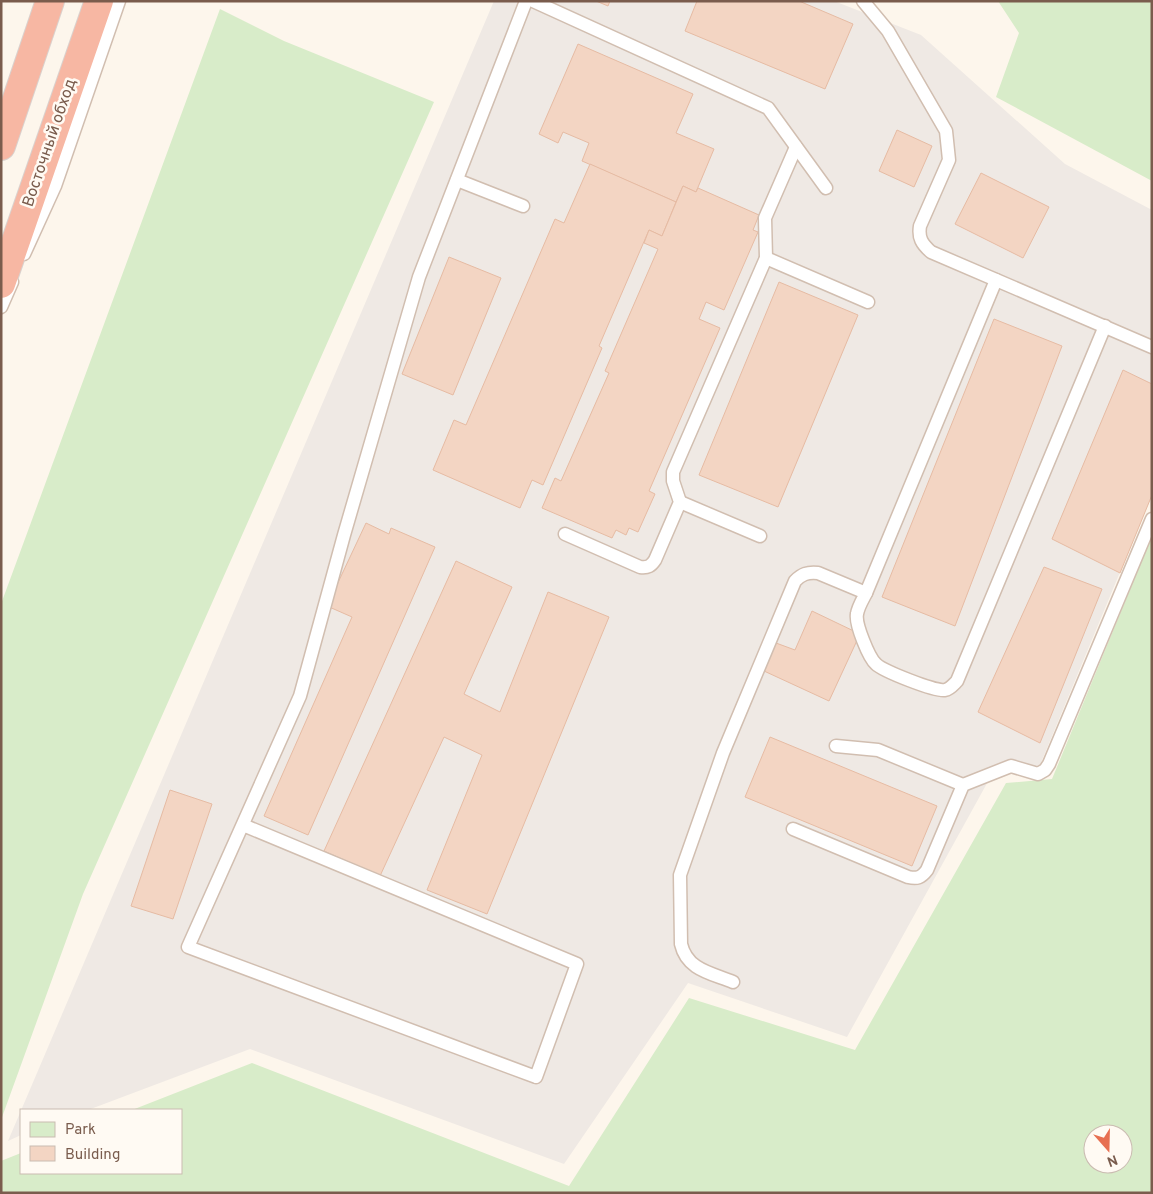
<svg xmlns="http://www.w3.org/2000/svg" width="1153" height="1194" viewBox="0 0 1153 1194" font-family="Overpass,sans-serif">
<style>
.industrial{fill:#efe9e4}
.green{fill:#d8ecc9;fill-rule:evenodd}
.building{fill:#f3d5c3;stroke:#e6bba3}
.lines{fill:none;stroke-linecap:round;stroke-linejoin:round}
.lane-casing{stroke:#d1beb0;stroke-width:15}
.highway-casing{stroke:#dad1cd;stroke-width:30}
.lane{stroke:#fff;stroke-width:12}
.highway{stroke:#f7b7a3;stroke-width:28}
.labels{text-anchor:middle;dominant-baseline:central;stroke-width:5;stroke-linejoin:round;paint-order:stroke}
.street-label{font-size:16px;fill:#7a5c4d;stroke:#fffaf3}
</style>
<rect width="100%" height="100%" fill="#fdf6ec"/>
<polygon class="industrial" points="494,1 834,1 921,35 1065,164 1152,210 1152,495 1040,765 991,776 847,1037 688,983 564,1164 250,1049 88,1110 21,1110 21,1135 8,1141"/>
<g class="green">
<polygon points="998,1 1152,1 1152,181 996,97 1019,33"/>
<polygon points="220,9 284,41 434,102 83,894 1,1120 1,604"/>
<path d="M1152,536V1193H1V1161L21,1153V1173H181V1110H132L252,1063L569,1186L689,998L855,1050L1006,783L1052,779ZM1093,1134H1123V1164H1093Z"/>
</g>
<g class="building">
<polygon points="596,1 610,1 608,6"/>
<polygon points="697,1 799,1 853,24 825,89 685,31"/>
<polygon points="578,44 693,94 676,133 714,149 696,192 683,186 676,202 582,161 589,143 563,132 558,143 539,134"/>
<polygon points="897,130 932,146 914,187 879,171"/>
<polygon points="590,164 676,202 662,236 649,230 599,346 602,348 543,485 532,480 520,508 433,470 454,420 466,425 555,219 564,223"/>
<polygon points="981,173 1049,207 1023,258 955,224"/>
<polygon points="683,186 696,192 698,188 759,215 753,230 758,232 724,310 706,302 699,319 720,328 649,491 655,494 638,532 629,528 626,535 616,530 612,538 542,508 555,478 561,481 609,373 605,371 658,249 644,243 649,230 662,236"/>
<polygon points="449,257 501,278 453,395 402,374"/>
<polygon points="779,282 858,315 778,507 699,475"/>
<polygon points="994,319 1062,346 955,626 882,597"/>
<polygon points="1123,370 1152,384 1152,495 1120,573 1052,539"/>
<polygon points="366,523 389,534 391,528 435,547 308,835 264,816 352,617 327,606"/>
<polygon points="456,561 512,587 464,694 500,712 548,592 609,617 487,914 427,890 482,755 444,737 380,876 324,851"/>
<polygon points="1044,567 1102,589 1040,743 978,712"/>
<polygon points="812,611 860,634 829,701 764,671 776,643 795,650"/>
<polygon points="770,737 937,806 912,866 745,797"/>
<polygon points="170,790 212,804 173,919 131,906"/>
</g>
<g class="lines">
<defs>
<g id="lane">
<polyline points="533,1 768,108 826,188"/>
<path d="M863,1L888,31L946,131L949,160L920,226C918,238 922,244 931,252L1152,347"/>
<polyline points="457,180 523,206"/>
<polyline points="24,254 55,186 119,1"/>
<polyline points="766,258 868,302"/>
<polyline points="1,307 12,282"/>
<polyline points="680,502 760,536"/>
<path d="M565,534L640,567C648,568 651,566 655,560L680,502L673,481V472L766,258L765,218L796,147"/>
<polyline points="866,593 996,280"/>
<polyline points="836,746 878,750 963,785"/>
<polyline points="243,825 577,964 536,1077 188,947 300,696 344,535 419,277 526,1"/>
<path d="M793,829L908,877C917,879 921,878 927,870L963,785L1011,766L1038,774L1045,770L1049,764L1152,519"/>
<path d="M733,982C711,973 687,970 681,944L680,875L723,753L795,581C802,574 807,572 818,573L866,593C863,599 858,607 857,614C855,624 869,658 876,664C883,671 936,692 945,690C950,689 953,685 957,681L1105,326"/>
</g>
<g id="highway">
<polyline points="1,146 50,1"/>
<polyline points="1,284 99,1"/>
</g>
</defs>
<use href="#lane" class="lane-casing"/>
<use href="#highway" class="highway-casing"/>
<use href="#lane" class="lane"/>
<use href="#highway" class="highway"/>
</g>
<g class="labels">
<g class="street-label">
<text transform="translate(50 143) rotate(-71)">Восточный обход</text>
</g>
</g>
<rect width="1153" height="1194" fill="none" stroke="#7a5c4d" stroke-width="5"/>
<rect x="20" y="1109" width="162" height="65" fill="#fffaf3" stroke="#cabbb1"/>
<rect x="30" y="1122" width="25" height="15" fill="#d8ecc9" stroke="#cabbb1"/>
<text x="65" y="1134" font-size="15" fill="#7a5c4d">Park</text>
<rect x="30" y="1146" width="25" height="15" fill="#f3d5c3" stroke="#cabbb1"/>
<text x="65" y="1159" font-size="15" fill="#7a5c4d">Building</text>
<g transform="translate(1108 1149) rotate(160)"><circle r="24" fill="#fffaf3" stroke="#cabbb1"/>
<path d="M0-4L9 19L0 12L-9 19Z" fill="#e76f51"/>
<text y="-8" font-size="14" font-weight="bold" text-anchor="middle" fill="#7a5c4d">N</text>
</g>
</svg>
